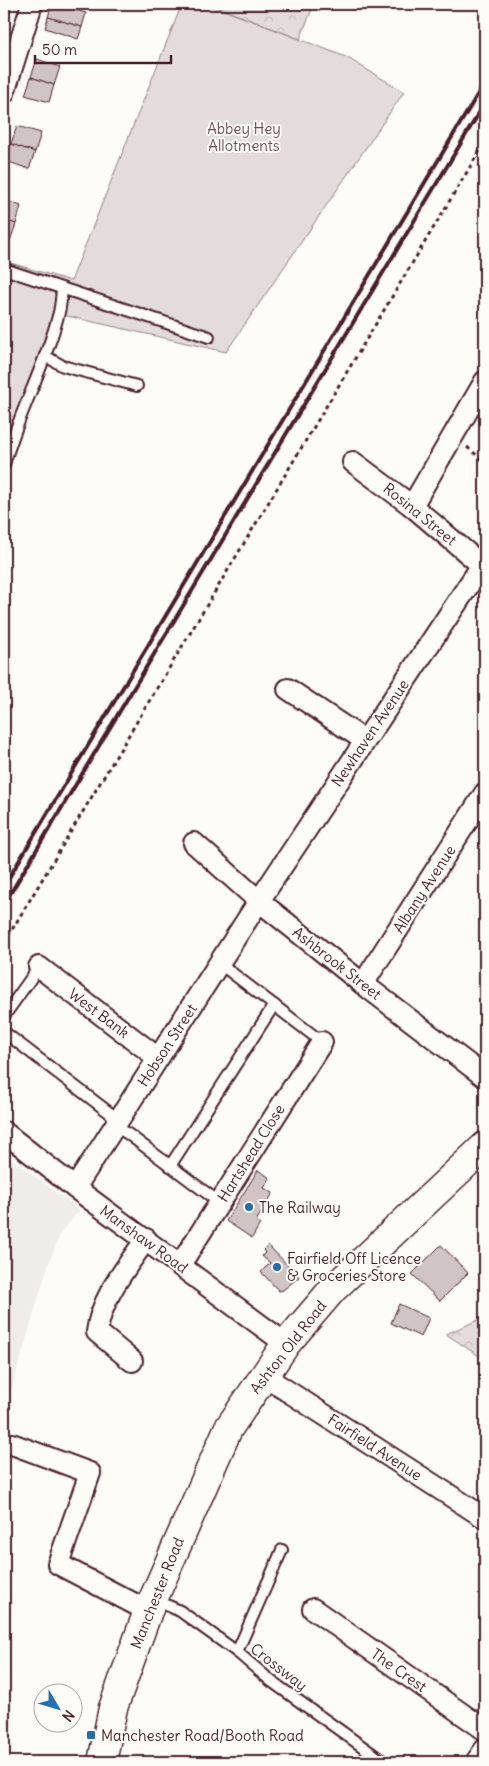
<svg xmlns="http://www.w3.org/2000/svg" width="489" height="1766" viewBox="0 0 489 1766" font-family="Delius,sans-serif">
<style>
.built{fill:#f0ece8}
.park{fill:url(#park-crowns);stroke:#967e82}
.garden{fill:#e3dcda;stroke:#967e82}
.building{fill:#d0c5c4;stroke:#4a1f2b}
.lines{fill:none;stroke-linecap:round;stroke-linejoin:round}
.lane-casing{stroke:#4a1f2b;stroke-width:14}
.street-casing{stroke:#4a1f2b;stroke-width:24}
.highway-casing{stroke:#4a1f2b;stroke-width:31}
.path{stroke:#4a1f2b;stroke-width:3;stroke-dasharray:4 4;stroke-linecap:butt}
.lane{stroke:#fdfcf7;stroke-width:10}
.street{stroke:#fdfcf7;stroke-width:20}
.highway{stroke:#fdfcf7;stroke-width:28}
.rail{stroke:#4a1f2b;stroke-width:4}
.poi-dot{fill:#1f6fb2;stroke:#fdfcf7;stroke-width:2}
.labels{text-anchor:middle;dominant-baseline:central;stroke-width:4;stroke-linejoin:round;paint-order:stroke}
.park-label{font-size:15px;fill:#704e57;stroke:#fdfcf7}
.street-label{font-size:15px;fill:#4a1f2b;stroke:#fdfcf7}
.poi-label{font-size:15px;fill:#4a1f2b;stroke:#fdfcf7;text-anchor:start}
</style>
<defs>
<pattern id="park-crowns" width="20" height="18" patternUnits="userSpaceOnUse" patternTransform="scale(1.25)"><rect width="20" height="18" fill="#e3dcda"/><path d="M2 6a3 3 0 1 1 6 0M12 15a3 3 0 1 1 6 0" fill="none" stroke="#c4bcbb"/></pattern>
</defs>
<rect width="100%" height="100%" fill="#fdfcf7"/>
<filter id="ink" filterUnits="userSpaceOnUse"><feTurbulence type="fractalNoise" baseFrequency=".02" numOctaves="2"/><feDisplacementMap in="SourceGraphic" scale="10" xChannelSelector="R" yChannelSelector="G"/><feConvolveMatrix kernelMatrix="1 2 1 2 8 2 1 2 1" color-interpolation-filters="sRGB"/></filter>
<g filter="url(#ink)">
<polygon class="built" points="4,1154 80,1210 61,1232 49,1262 4,1414"/>
<g class="park">
<polygon points="209,4 314,4 300,39"/>
<polygon points="485,1317 485,1360 446,1334"/>
</g>
<polygon class="garden" points="182,4 208,4 346,57 404,92 226,352 54,313 4,447 4,261 71,281"/>
<g class="building">
<polygon points="52,4 86,13 82,27 48,17"/>
<polygon points="48,17 82,27 78,39 45,28"/>
<polygon points="37,59 60,67 54,85 31,77"/>
<polygon points="31,77 54,85 49,102 25,95"/>
<polygon points="17,126 41,133 35,152 11,144"/>
<polygon points="11,144 35,152 29,169 6,161"/>
<polygon points="4,200 21,206 16,224 4,220"/>
<polygon points="4,220 16,224 10,241 4,239"/>
<polygon points="258,1170 270,1178 264,1188 273,1193 256,1221 260,1224 252,1238 226,1221"/>
<polygon points="268,1245 299,1277 283,1290 279,1291 261,1272 270,1263 262,1256 265,1253 263,1250"/>
<polygon points="441,1245 468,1273 440,1301 412,1274"/>
<polygon points="399,1304 429,1318 421,1337 391,1323"/>
</g>
<g class="lines">
<defs>
<g id="lane">
<polyline points="4,269 209,337"/>
<polyline points="45,356 63,366 137,386"/>
<path d="M4,465C18,414 45,367 58,316C61,307 61,298 62,289"/>
<polyline points="219,963 322,1042"/>
<polyline points="4,1016 39,967"/>
<polyline points="4,1032 119,1120"/>
<polyline points="115,1126 128,1134 220,1203"/>
<polyline points="170,1166 274,1005"/>
<polyline points="153,1599 180,1611 237,1652 271,1681 384,1762"/>
<polyline points="237,1652 282,1550"/>
</g>
<g id="street">
<polyline points="4,93 32,4"/>
<polyline points="353,462 412,506 485,568"/>
<polyline points="412,506 485,381"/>
<polyline points="288,689 364,740"/>
<polyline points="194,843 259,901 363,984 485,1077"/>
<polyline points="39,967 158,1058"/>
<polyline points="363,984 485,793"/>
<polyline points="4,1132 75,1188 286,1344"/>
<polyline points="75,1188 259,901 482,565"/>
<polyline points="180,1265 322,1042"/>
<path d="M132,1361L97,1332C101,1297 127,1267 146,1239"/>
<polyline points="264,1376 485,1518"/>
<polyline points="12,1444 90,1473 58,1564 148,1611"/>
<polyline points="313,1609 485,1730"/>
<polyline points="476,1762 485,1749"/>
</g>
<polyline id="highway" points="102,1762 113,1708 148,1611 228,1429 286,1344 333,1289 485,1146"/>
</defs>
<use href="#lane" class="lane-casing"/>
<use href="#street" class="street-casing"/>
<use href="#highway" class="highway-casing"/>
<g class="path">
<polyline points="467,447 485,462"/>
<polyline points="4,943 485,142"/>
</g>
<use href="#lane" class="lane"/>
<use href="#street" class="street"/>
<use href="#highway" class="highway"/>
<g class="rail">
<polyline points="4,886 485,82"/>
<polyline points="4,904 485,103"/>
</g>
</g>
</g>
<g class="poi-dot">
<circle cx="249" cy="1207" r="5"/>
<circle cx="277" cy="1267" r="5"/>
<rect x="86" y="1730" width="10" height="10" rx="2.5"/>
</g>
<g class="labels">
<g class="park-label">
<text x="244" y="128">Abbey Hey<tspan x="244" dy="17">Allotments</tspan></text>
</g>
<g class="street-label">
<text transform="translate(420 514) rotate(39)">Rosina Street</text>
<text transform="translate(370 733) rotate(-56)">Newhaven Avenue</text>
<text transform="translate(424 889) rotate(-57)">Albany Avenue</text>
<text transform="translate(337 963) rotate(38)">Ashbrook Street</text>
<text transform="translate(99 1013) rotate(37)">West Bank</text>
<text transform="translate(167 1045) rotate(-57)">Hobson Street</text>
<text transform="translate(251 1153) rotate(-58)">Hartshead Close</text>
<text transform="translate(144 1239) rotate(36)">Manshaw Road</text>
<text transform="translate(288 1347) rotate(-52)">Ashton Old Road</text>
<text transform="translate(375 1447) rotate(33)">Fairfield Avenue</text>
<text transform="translate(157 1593) rotate(-68)">Manchester Road</text>
<text transform="translate(279 1667) rotate(38)">Crossway</text>
<text transform="translate(399 1670) rotate(35)">The Crest</text>
</g>
<g class="poi-label">
<text x="259" y="1207">The Railway</text>
<text x="287" y="1258">Fairfield Off Licence<tspan x="287" dy="17">&amp; Groceries Store</tspan></text>
<text x="101" y="1735">Manchester Road/Booth Road</text>
</g>
</g>
<rect width="489" height="1766" fill="none" stroke="#fdfcf7" stroke-width="20"/>
<rect x="10" y="10" width="469" height="1746" fill="none" stroke="#4a1f2b" stroke-width="2" filter="url(#ink)"/>
<g transform="translate(58 1708) rotate(128)"><circle r="24" fill="#fdfcf7" stroke="#b5a4a5"/>
<path d="M0-4L9 19L0 12L-9 19Z" fill="#1f6fb2"/>
<text y="-8" font-size="14" font-weight="bold" text-anchor="middle" fill="#4a1f2b">N</text>
</g>
<path d="M35 55v8h136v-8" fill="none" stroke="#4a1f2b" stroke-width="2.5"/>
<text x="42" y="55" font-size="15" fill="#4a1f2b" stroke="#fdfcf7" stroke-width="4" paint-order="stroke">50 m</text>
</svg>
